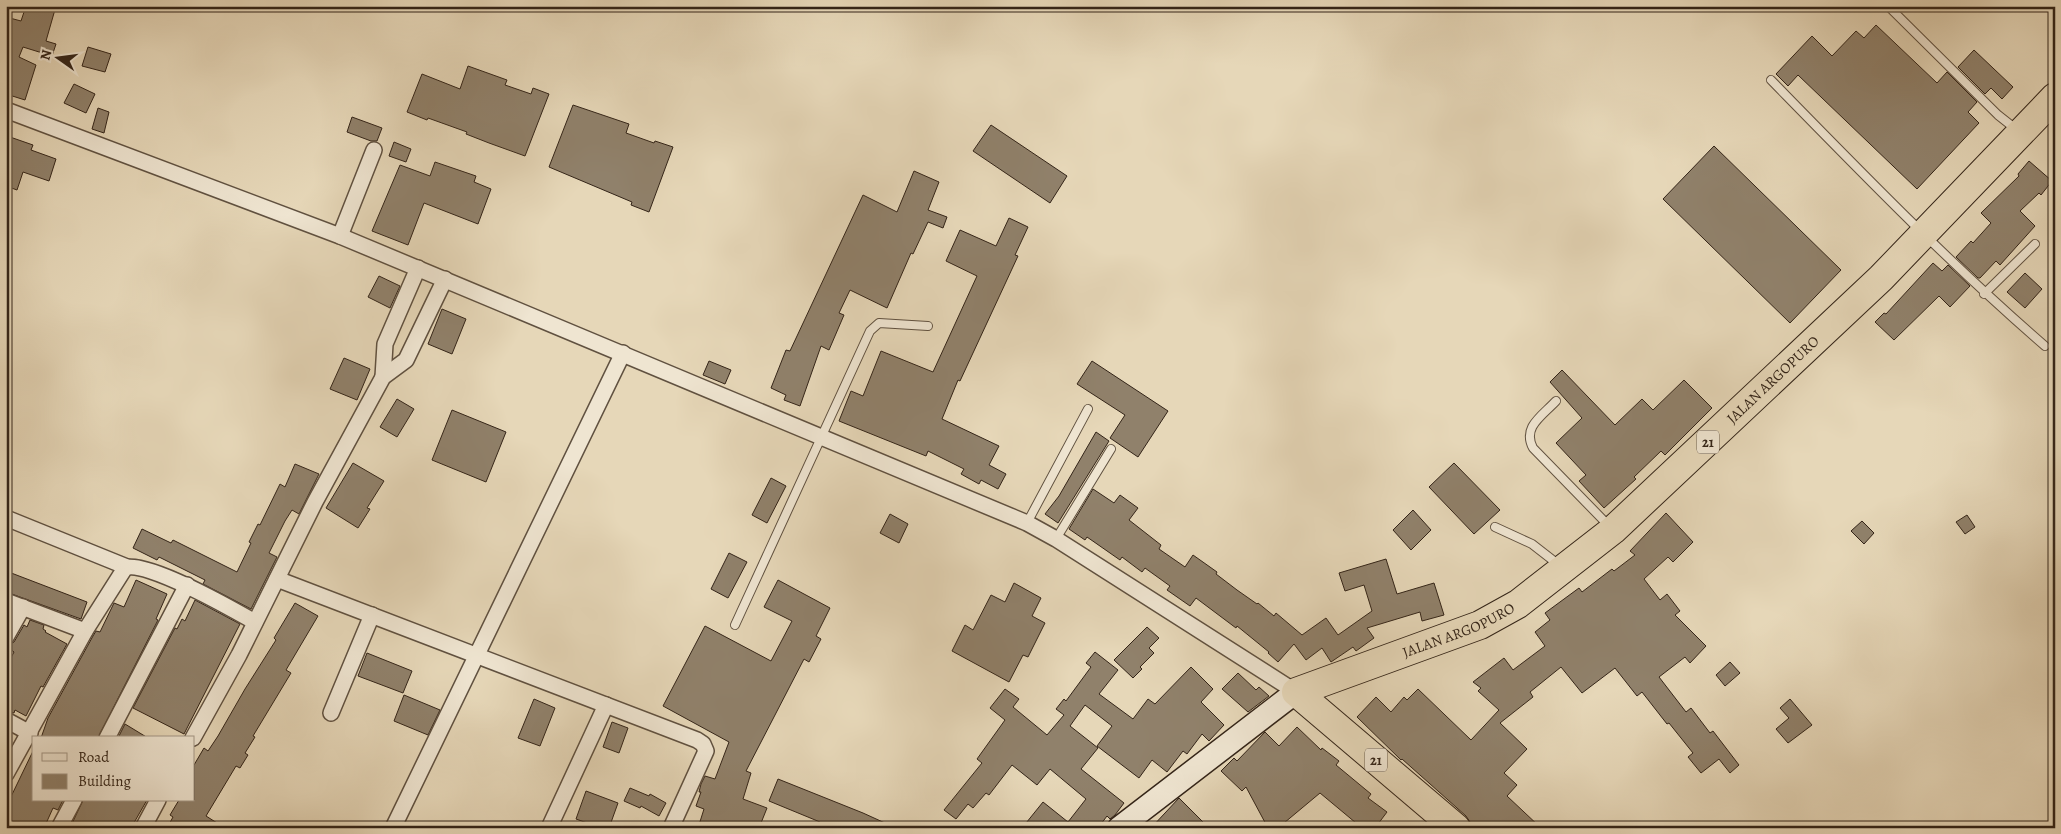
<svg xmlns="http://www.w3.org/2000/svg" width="2061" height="834" viewBox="0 0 2061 834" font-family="Alegreya,serif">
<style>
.building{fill:#90816b;stroke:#332418}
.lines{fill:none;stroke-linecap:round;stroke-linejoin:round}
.lane-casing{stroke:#605140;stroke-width:10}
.street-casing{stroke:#605140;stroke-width:18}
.secondary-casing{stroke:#332418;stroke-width:25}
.highway-casing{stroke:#332418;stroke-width:30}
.lane{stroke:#efe5d1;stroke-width:8}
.street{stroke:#efe5d1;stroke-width:15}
.secondary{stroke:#efe5d1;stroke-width:22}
.highway{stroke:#e6d7b8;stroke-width:28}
.labels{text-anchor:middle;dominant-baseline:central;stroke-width:4.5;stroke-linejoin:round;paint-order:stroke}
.shield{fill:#efe5d1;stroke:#6b5e50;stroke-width:1}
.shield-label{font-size:14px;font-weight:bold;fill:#332418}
.street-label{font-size:15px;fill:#332418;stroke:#efe5d1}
</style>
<rect width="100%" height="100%" fill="#e6d7b8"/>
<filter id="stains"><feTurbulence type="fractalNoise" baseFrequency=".004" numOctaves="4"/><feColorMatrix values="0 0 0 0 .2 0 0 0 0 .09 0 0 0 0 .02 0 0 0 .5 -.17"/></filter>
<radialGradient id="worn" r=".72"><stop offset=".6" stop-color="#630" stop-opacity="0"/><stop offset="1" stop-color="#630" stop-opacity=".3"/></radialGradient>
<g class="building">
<polygon points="26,6 56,6 46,41 56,44 52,56 23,47 19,57 36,65 25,100 6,94 6,17 21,21"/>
<polygon points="1876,25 1937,83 1947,72 1977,102 1968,112 1979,123 1917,189 1798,75 1788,86 1776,74 1812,36 1832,56 1856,31 1864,38"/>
<polygon points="88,47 111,54 105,72 82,66"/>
<polygon points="1974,50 2013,87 2002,99 1991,88 1985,94 1958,67"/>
<polygon points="468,66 507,80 505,85 531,94 533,88 549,94 525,156 489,143 466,134 467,132 428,118 427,120 407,112 422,74 460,89"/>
<polygon points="74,84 95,94 86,113 64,103"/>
<polygon points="573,105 629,124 626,133 654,143 655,141 673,147 649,212 631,205 632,202 549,167"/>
<polygon points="98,108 109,112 104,133 92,129"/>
<polygon points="352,117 382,128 377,141 371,141 347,132"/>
<polygon points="991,125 1067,176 1050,203 973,151"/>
<polygon points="10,137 33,145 31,150 56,159 49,181 23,172 17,190 6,186 6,146"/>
<polygon points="394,142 411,149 406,162 389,156"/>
<polygon points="1714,146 1841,270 1790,323 1663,199"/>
<polygon points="2029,161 2052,181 2041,195 2039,193 2020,211 2035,226 2000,265 1996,261 1980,278 1978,278 1956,257 1971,241 1973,243 1991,223 1981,213 2019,176 2018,174"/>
<polygon points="435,162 476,176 474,182 491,189 478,224 424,203 408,245 372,231 400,165 430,176"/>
<polygon points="914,171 939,182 928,210 947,217 943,228 928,222 913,254 911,253 887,308 850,290 839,313 844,315 829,350 821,346 800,406 784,400 786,395 771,388 786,350 790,351 863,195 897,212"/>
<polygon points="1009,218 1028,227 1015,255 1018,256 960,381 958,380 942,419 999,446 989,465 1006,474 998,489 981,480 979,484 961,474 964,469 928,451 926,456 839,421 851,391 863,396 881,351 933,372 977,276 946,261 960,230 996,246"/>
<polygon points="1933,263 1942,271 1948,265 1970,286 1950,307 1939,296 1894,340 1875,322 1884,313 1886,314"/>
<polygon points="2025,273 2042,289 2025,308 2007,292"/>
<polygon points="379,276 400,286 390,308 368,297"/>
<polygon points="442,309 466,319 452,354 428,344"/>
<polygon points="344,358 370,369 357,400 330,389"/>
<polygon points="709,361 731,370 725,384 703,375"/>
<polygon points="1092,361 1168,411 1138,457 1110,438 1125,415 1077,384"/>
<polygon points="1562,370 1615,425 1642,399 1653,410 1684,380 1712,408 1665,455 1661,451 1634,477 1636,479 1604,508 1579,481 1586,475 1556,443 1582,418 1550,382"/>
<polygon points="397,399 414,409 397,437 380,427"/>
<polygon points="452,410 506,432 486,482 432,460"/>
<polygon points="1096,432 1109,441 1058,523 1045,514 1059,496"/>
<polygon points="353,463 384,481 367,508 370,509 358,528 326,508"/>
<polygon points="1454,463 1500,510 1474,534 1429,487"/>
<polygon points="295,464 319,474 299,514 292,510 285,521 269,553 277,557 251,609 203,584 205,580 159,557 157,560 133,548 142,529 171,543 173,540 237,572 251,543 249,542 258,524 260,525 280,484 285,487"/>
<polygon points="771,478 786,486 767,523 752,515"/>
<polygon points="1093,489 1114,503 1120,495 1138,508 1129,520 1161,545 1159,549 1185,567 1193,555 1217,572 1216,574 1237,590 1257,604 1258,603 1274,616 1276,613 1302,635 1326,618 1338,635 1372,611 1364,585 1345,591 1339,573 1386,559 1397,594 1434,583 1444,615 1422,621 1420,612 1367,628 1374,638 1356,651 1353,647 1331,662 1322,648 1306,660 1294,644 1278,662 1268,653 1269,652 1237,626 1236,628 1196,598 1190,606 1167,590 1170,586 1145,568 1142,572 1122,557 1120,560 1087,537 1085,540 1069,529"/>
<polygon points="1413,510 1431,530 1411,550 1393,530"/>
<polygon points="1666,513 1693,542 1673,562 1668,557 1644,579 1660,600 1667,594 1680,611 1675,615 1706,646 1690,663 1685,657 1659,677 1686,712 1691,708 1710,733 1713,731 1739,765 1730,773 1719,759 1701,773 1688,757 1693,753 1669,723 1667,724 1642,692 1637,696 1615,668 1582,693 1561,667 1530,692 1533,697 1500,723 1527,749 1504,773 1517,785 1507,796 1541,828 1471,828 1470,822 1466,816 1402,759 1401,760 1357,717 1376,697 1391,712 1404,697 1407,700 1418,689 1471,740 1499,710 1478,691 1481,688 1473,682 1504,658 1513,670 1545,646 1535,632 1550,620 1545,613 1579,588 1582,592 1612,569 1614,571 1635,555 1630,551"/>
<polygon points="890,514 908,524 899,543 880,533"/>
<polygon points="1967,515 1975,527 1965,534 1956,522"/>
<polygon points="1862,521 1874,533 1864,544 1851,531"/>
<polygon points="729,553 747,562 728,598 711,589"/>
<polygon points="6,571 87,602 81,619 6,592"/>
<polygon points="136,580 167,594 156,619 158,620 98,738 41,738 48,718 93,636 96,631 100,632 114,603 124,607"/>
<polygon points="778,580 830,608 816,636 821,639 809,662 804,659 746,771 751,773 743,799 767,808 759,828 698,828 704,809 696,806 701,792 699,792 701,784 705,776 715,779 729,742 663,706 705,626 771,661 792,621 764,607"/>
<polygon points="1014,583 1041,598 1032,616 1045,623 1028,657 1023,655 1009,682 952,651 965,625 973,630 991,595 1005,602"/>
<polygon points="195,600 240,624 184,734 133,708 175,628 177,629 182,619 185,621"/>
<polygon points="295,603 318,616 286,670 291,673 253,736 255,737 245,753 248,755 240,768 236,766 206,816 225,828 167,828 173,817 170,815 179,800 194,800 194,765 204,748 208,751 218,736 245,689 276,640 274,638"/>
<polygon points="30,620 44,625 43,629 46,631 45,632 67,644 43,687 41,686 26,716 15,710 14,713 6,711 6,667 14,652 6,646 14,642 24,625 27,627"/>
<polygon points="1147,627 1159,638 1149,648 1154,653 1140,667 1142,669 1133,678 1114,660"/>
<polygon points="1095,652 1118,670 1099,694 1133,719 1148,699 1155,704 1191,667 1213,689 1201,702 1224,725 1209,741 1202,734 1187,754 1183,751 1167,772 1152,760 1139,778 1097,746 1112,726 1085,705 1070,726 1098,748 1081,769 1124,803 1115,815 1110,819 1107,816 1098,828 1022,828 1043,802 1068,822 1086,799 1050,769 1037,785 1012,765 989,795 986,793 973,808 968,804 956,819 944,810 982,763 977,759 1005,720 990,708 1005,689 1019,699 1013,707 1047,735 1064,715 1056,709 1064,699 1066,701 1091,667 1086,663"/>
<polygon points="367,653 412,671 403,693 358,676"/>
<polygon points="1730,662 1740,673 1725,686 1716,675"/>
<polygon points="1238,673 1256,690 1259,687 1269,696 1248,712 1222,689"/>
<polygon points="404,695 440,710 428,735 394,721"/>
<polygon points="534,699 555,708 540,746 518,738"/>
<polygon points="1790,699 1812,725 1788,743 1776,729 1789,718 1780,708"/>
<polygon points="612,722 628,728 619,753 603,747"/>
<polygon points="125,724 148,738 118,738"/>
<polygon points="1297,727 1321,750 1322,748 1339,761 1336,765 1371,794 1368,798 1387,812 1375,828 1362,828 1320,793 1284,823 1275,828 1268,828 1246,787 1242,791 1221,771 1234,758 1237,761 1265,732 1279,746"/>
<polygon points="34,749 34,800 63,800 58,810 53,808 44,828 6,828 6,807"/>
<polygon points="778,779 863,813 896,828 818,828 820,822 769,801"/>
<polygon points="630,788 649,796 650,794 666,803 659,816 641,806 640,808 624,801"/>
<polygon points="586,791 618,803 609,828 601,828 576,819"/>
<polygon points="1179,798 1209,828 1151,828"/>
<polygon points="83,800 147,800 131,828 70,828"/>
</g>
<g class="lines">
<defs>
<g id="lane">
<polyline points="1888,6 1998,115 2017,130"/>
<path d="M1771,80C1860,171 1948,262 2045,346"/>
<polyline points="1984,294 2035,244"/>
<path d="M1556,401C1542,416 1522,427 1533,448L1610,527"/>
<polyline points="1027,523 1088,409"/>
<polyline points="1495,527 1532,544 1559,565"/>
<polyline points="1056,539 1111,449"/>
<polyline points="735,625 870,331 879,323 928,326"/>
</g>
<g id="street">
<polyline points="6,110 340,236 1027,523 1056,539 1296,692"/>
<polyline points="340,236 374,150"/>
<polyline points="383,377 385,344 418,268"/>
<polyline points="6,518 127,567"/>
<polyline points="277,579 697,740 703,744 706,751 671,828"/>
<polyline points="6,601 85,631"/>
<polyline points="6,637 23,607"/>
<polyline points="331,713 372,615"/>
<polyline points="6,720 30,733"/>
<polyline points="107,738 187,585"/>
<polyline points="193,738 239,655 315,502 383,377 406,360 445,279"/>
<path d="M6,774L85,631L125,568C145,559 234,610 255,622"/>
<polyline points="59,828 74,800"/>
<polyline points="143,828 158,800"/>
<polyline points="393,828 623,353"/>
<polyline points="549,828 606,705"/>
</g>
<polyline id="secondary" points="1119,828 1296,692"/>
<g id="highway">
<path id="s1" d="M1456,828L1296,692L1480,625L1518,604L1613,530L1881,278L2055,97"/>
</g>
</defs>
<use href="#lane" class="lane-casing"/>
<use href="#street" class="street-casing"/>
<use href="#secondary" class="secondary-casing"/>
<use href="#highway" class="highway-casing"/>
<use href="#lane" class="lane"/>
<use href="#street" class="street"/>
<use href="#secondary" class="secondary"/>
<use href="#highway" class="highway"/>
</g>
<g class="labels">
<g class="shield">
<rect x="1697" y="430.5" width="22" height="23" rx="4"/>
<rect x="1365" y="748.5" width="22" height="23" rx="4"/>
</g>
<g class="shield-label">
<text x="1708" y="442">21</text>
<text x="1376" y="760">21</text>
</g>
<g class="street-label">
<text stroke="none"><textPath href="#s1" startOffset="789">JALAN ARGOPURO</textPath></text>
<text stroke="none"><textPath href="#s1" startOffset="384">JALAN ARGOPURO</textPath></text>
</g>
</g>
<rect width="2061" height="834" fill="none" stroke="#e6d7b8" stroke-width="25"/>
<rect x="8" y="8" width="2046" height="819" fill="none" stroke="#332418" stroke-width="2.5"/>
<rect x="12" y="12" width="2036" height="809" fill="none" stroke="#332418"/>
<rect x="32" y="736" width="162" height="65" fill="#efe5d1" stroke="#a49887"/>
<rect x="42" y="753" width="25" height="8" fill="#efe5d1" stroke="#a49887"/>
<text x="78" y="762" font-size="15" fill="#332418">Road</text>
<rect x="42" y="774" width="25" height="15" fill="#90816b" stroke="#a49887"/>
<text x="78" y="786" font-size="15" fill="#332418">Building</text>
<g transform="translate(58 58) rotate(284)" stroke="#efe5d1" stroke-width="4" paint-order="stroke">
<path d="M0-4L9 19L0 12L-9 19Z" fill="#332418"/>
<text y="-8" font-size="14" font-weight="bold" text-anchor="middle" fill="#332418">N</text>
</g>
<rect width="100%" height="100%" filter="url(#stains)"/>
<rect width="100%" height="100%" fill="url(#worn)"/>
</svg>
